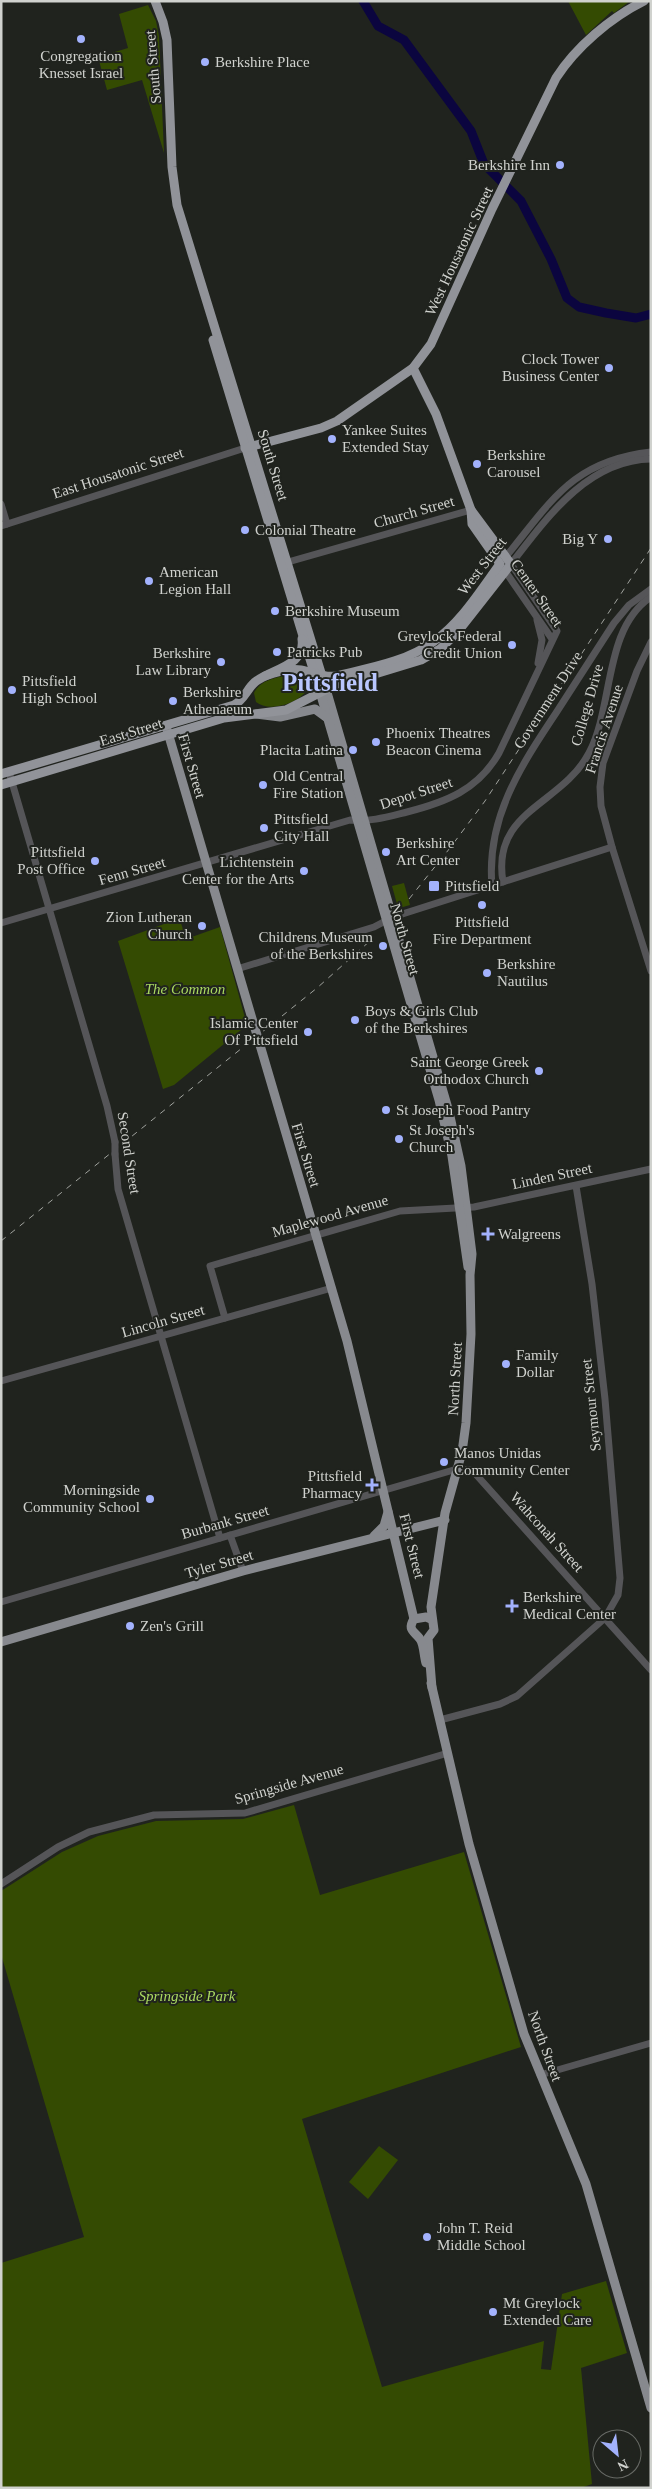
<svg xmlns="http://www.w3.org/2000/svg" width="652" height="2489" viewBox="0 0 652 2489" font-family="'Times New Roman',serif">
<style>
.park{fill:#344b02}
.lines{fill:none;stroke-linecap:round;stroke-linejoin:round}
.river{stroke:#0b053f;stroke-width:9}
.tertiary{stroke:#555558;stroke-width:7}
.primary{stroke:#87898e;stroke-width:9}
.trunk{stroke:#919399;stroke-width:9}
.rail{stroke:#a1a39f;stroke-width:1;stroke-dasharray:6 6;stroke-linecap:butt}
.tertiary-bridge{stroke:#555558;stroke-width:7}
.primary-bridge{stroke:#87898e;stroke-width:9}
.poi-dot{fill:#a3b2fd;stroke:#20231e;stroke-width:2}
.labels{text-anchor:middle;dominant-baseline:central;stroke-width:4;stroke-linejoin:round;paint-order:stroke}
.poi-label{font-size:15px;fill:#d0d2ce;stroke:#20231e;text-anchor:start}
.street-label{font-size:15px;fill:#d0d2ce;stroke:#20231e}
.park-label{font-size:15px;font-style:italic;fill:#aad961;stroke:#20231e}
.town-label{font-size:25px;font-weight:bold;fill:#b9c6fe;stroke:#20231e}
</style>
<rect width="100%" height="100%" fill="#20231e"/>
<g class="park">
<polygon points="568,1 630,1 614,13 612,11 586,35"/>
<polygon points="148,5 156,21 159,36 164,153 142,80 107,90 98,57 128,48 119,14"/>
<path d="M290,675L301,676L307,680L308,688C301,703 269,713 256,702L254,693C260,680 277,677 290,675Z"/>
<polygon points="404,883 410,905 403,907 397,904 392,886"/>
<polygon points="183,917 180,920 186,939 220,927 247,1025 174,1085 163,1089 118,941"/>
<polygon points="294,1805 320,1895 464,1852 521,2047 302,2119 382,2387 544,2341 541,2369 551,2370 562,2294 606,2281 627,2353 581,2368 592,2484 581,2488 1,2488 1,2263 84,2237 1,1954 1,1891 62,1852 98,1836 156,1821 243,1819"/>
<polygon points="379,2146 398,2160 368,2199 349,2182"/>
</g>
<g class="lines">
<polyline class="river" points="363,1 378,26 404,40 471,131 484,164 521,201 551,259 567,298 579,307 606,313 636,318 651,314"/>
<g class="tertiary">
<polyline points="1,504 7,524"/>
<polyline points="1,526 245,448"/>
<polyline points="284,560 288,562 471,510"/>
<path d="M503,560C550,504 570,461 651,452"/>
<polyline points="503,568 552,639"/>
<polyline points="537,620 542,640 538,663"/>
<polyline points="651,642 637,671 603,763 600,787 601,806 612,847 651,971"/>
<polyline points="9,772 107,1106 115,1142"/>
<path d="M503,882C491,810 561,806 589,753C614,706 603,629 651,597"/>
<path d="M492,886C486,819 520,767 556,713C575,683 595,653 614,623L629,605L651,589"/>
<path d="M1,923L350,820C371,822 387,817 407,812C446,802 478,790 499,753L557,631L511,564C546,519 587,460 651,459"/>
<polyline points="237,969 374,927 393,917 612,847"/>
<polyline points="115,1154 118,1189 220,1538"/>
<polyline points="225,1318 210,1266 400,1211 474,1207 651,1169"/>
<polyline points="1,1381 332,1288"/>
<polyline points="230,1535 243,1571"/>
<polyline points="1,1602 457,1469 472,1470 651,1670"/>
<polyline points="440,1720 500,1704 517,1696 605,1618 618,1595 620,1578 605,1399 592,1284 576,1186"/>
<polyline points="1,1884 58,1847 89,1832 154,1815 245,1813 448,1753"/>
<polyline points="540,2075 651,2043"/>
</g>
<g class="primary">
<polyline points="326,689 449,1112 461,1166 472,1254 470,1275 471,1334 466,1423 462,1452 445,1513 431,1607 434,1630 428,1638 432,1688"/>
<polyline points="320,692 439,1100 452,1156 468,1267"/>
<polyline points="256,714 280,717 315,709 326,717"/>
<polyline points="166,726 253,1022"/>
<polyline points="260,1045 347,1341 414,1619"/>
<polyline points="374,1536 384,1526 388,1512"/>
<polyline points="1,1642 243,1571 445,1520"/>
<path d="M426,1663C424,1657 424,1644 420,1639C414,1631 407,1630 414,1619L426,1617L431,1619"/>
<polyline points="431,1683 469,1844 524,2034 586,2184 651,2408"/>
</g>
<g class="trunk">
<polyline points="155,1 163,22 167,40 172,167 177,205 326,689"/>
<polyline points="213,340 320,692"/>
<path d="M245,448L321,428L337,421L413,368L431,344L492,209L556,78C576,47 610,18 644,1"/>
<path d="M265,676C276,672 289,668 301,670C313,672 323,678 336,676C368,668 406,662 433,642C460,624 481,590 500,564L472,524L471,510L436,414L413,368"/>
<path d="M1,774L234,705C244,700 247,689 255,682C271,669 306,666 302,639"/>
<polyline points="1,785 224,718 286,710 329,688 421,660 440,649 456,634 511,564 471,510"/>
</g>
<g class="rail">
<polyline points="409,899 450,848 485,801 651,548"/>
<polyline points="1,1241 317,988 371,940"/>
</g>
<polyline class="tertiary-bridge" points="115,1142 115,1154"/>
<polyline class="primary-bridge" points="253,1022 260,1045"/>
</g>
<g class="poi-dot">
<circle cx="81" cy="39" r="5"/>
<circle cx="205" cy="62" r="5"/>
<circle cx="560" cy="165" r="5"/>
<circle cx="609" cy="368" r="5"/>
<circle cx="332" cy="439" r="5"/>
<circle cx="477" cy="464" r="5"/>
<circle cx="245" cy="530" r="5"/>
<circle cx="608" cy="539" r="5"/>
<circle cx="149" cy="581" r="5"/>
<circle cx="275" cy="611" r="5"/>
<circle cx="512" cy="645" r="5"/>
<circle cx="277" cy="652" r="5"/>
<circle cx="221" cy="662" r="5"/>
<circle cx="12" cy="690" r="5"/>
<circle cx="173" cy="701" r="5"/>
<circle cx="376" cy="742" r="5"/>
<circle cx="353" cy="750" r="5"/>
<circle cx="263" cy="785" r="5"/>
<circle cx="264" cy="828" r="5"/>
<circle cx="386" cy="852" r="5"/>
<circle cx="95" cy="861" r="5"/>
<circle cx="304" cy="871" r="5"/>
<rect x="428" y="880" width="12" height="12" rx="2.5"/>
<circle cx="482" cy="905" r="5"/>
<circle cx="202" cy="926" r="5"/>
<circle cx="383" cy="946" r="5"/>
<circle cx="487" cy="973" r="5"/>
<circle cx="355" cy="1020" r="5"/>
<circle cx="308" cy="1032" r="5"/>
<circle cx="539" cy="1071" r="5"/>
<circle cx="386" cy="1110" r="5"/>
<circle cx="399" cy="1139" r="5"/>
<path d="M485.5 1226.5h5v5h5v5h-5v5h-5v-5h-5v-5h5z"/>
<circle cx="506" cy="1364" r="5"/>
<circle cx="444" cy="1462" r="5"/>
<path d="M369.5 1477.5h5v5h5v5h-5v5h-5v-5h-5v-5h5z"/>
<circle cx="150" cy="1499" r="5"/>
<path d="M509.5 1598.5h5v5h5v5h-5v5h-5v-5h-5v-5h5z"/>
<circle cx="130" cy="1626" r="5"/>
<circle cx="427" cy="2237" r="5"/>
<circle cx="493" cy="2312" r="5"/>
</g>
<g class="labels">
<g class="poi-label">
<text x="81" y="56" text-anchor="middle">Congregation<tspan x="81" dy="17">Knesset Israel</tspan></text>
<text x="215" y="62">Berkshire Place</text>
<text x="550" y="165" text-anchor="end">Berkshire Inn</text>
<text x="599" y="359" text-anchor="end">Clock Tower<tspan x="599" dy="17">Business Center</tspan></text>
<text x="342" y="430">Yankee Suites<tspan x="342" dy="17">Extended Stay</tspan></text>
<text x="487" y="455">Berkshire<tspan x="487" dy="17">Carousel</tspan></text>
<text x="255" y="530">Colonial Theatre</text>
<text x="598" y="539" text-anchor="end">Big Y</text>
<text x="159" y="572">American<tspan x="159" dy="17">Legion Hall</tspan></text>
<text x="285" y="611">Berkshire Museum</text>
<text x="502" y="636" text-anchor="end">Greylock Federal<tspan x="502" dy="17">Credit Union</tspan></text>
<text x="287" y="652">Patricks Pub</text>
<text x="211" y="653" text-anchor="end">Berkshire<tspan x="211" dy="17">Law Library</tspan></text>
<text x="22" y="681">Pittsfield<tspan x="22" dy="17">High School</tspan></text>
<text x="183" y="692">Berkshire<tspan x="183" dy="17">Athenaeum</tspan></text>
<text x="386" y="733">Phoenix Theatres<tspan x="386" dy="17">Beacon Cinema</tspan></text>
<text x="343" y="750" text-anchor="end">Placita Latina</text>
<text x="273" y="776">Old Central<tspan x="273" dy="17">Fire Station</tspan></text>
<text x="274" y="819">Pittsfield<tspan x="274" dy="17">City Hall</tspan></text>
<text x="396" y="843">Berkshire<tspan x="396" dy="17">Art Center</tspan></text>
<text x="85" y="852" text-anchor="end">Pittsfield<tspan x="85" dy="17">Post Office</tspan></text>
<text x="294" y="862" text-anchor="end">Lichtenstein<tspan x="294" dy="17">Center for the Arts</tspan></text>
<text x="445" y="886">Pittsfield</text>
<text x="192" y="917" text-anchor="end">Zion Lutheran<tspan x="192" dy="17">Church</tspan></text>
<text x="482" y="922" text-anchor="middle">Pittsfield<tspan x="482" dy="17">Fire Department</tspan></text>
<text x="373" y="937" text-anchor="end">Childrens Museum<tspan x="373" dy="17">of the Berkshires</tspan></text>
<text x="497" y="964">Berkshire<tspan x="497" dy="17">Nautilus</tspan></text>
<text x="365" y="1011">Boys &amp; Girls Club<tspan x="365" dy="17">of the Berkshires</tspan></text>
<text x="298" y="1023" text-anchor="end">Islamic Center<tspan x="298" dy="17">Of Pittsfield</tspan></text>
<text x="529" y="1062" text-anchor="end">Saint George Greek<tspan x="529" dy="17">Orthodox Church</tspan></text>
<text x="396" y="1110">St Joseph Food Pantry</text>
<text x="409" y="1130">St Joseph's<tspan x="409" dy="17">Church</tspan></text>
<text x="498" y="1234">Walgreens</text>
<text x="516" y="1355">Family<tspan x="516" dy="17">Dollar</tspan></text>
<text x="454" y="1453">Manos Unidas<tspan x="454" dy="17">Community Center</tspan></text>
<text x="362" y="1476" text-anchor="end">Pittsfield<tspan x="362" dy="17">Pharmacy</tspan></text>
<text x="140" y="1490" text-anchor="end">Morningside<tspan x="140" dy="17">Community School</tspan></text>
<text x="523" y="1597">Berkshire<tspan x="523" dy="17">Medical Center</tspan></text>
<text x="140" y="1626">Zen's Grill</text>
<text x="437" y="2228">John T. Reid<tspan x="437" dy="17">Middle School</tspan></text>
<text x="503" y="2303">Mt Greylock<tspan x="503" dy="17">Extended Care</tspan></text>
</g>
<g class="street-label">
<text transform="translate(153 67) rotate(-95)">South Street</text>
<text transform="translate(459 251) rotate(-65)">West Housatonic Street</text>
<text transform="translate(273 465) rotate(73)">South Street</text>
<text transform="translate(118 473) rotate(-18)">East Housatonic Street</text>
<text transform="translate(414 512) rotate(-16)">Church Street</text>
<text transform="translate(482 566) rotate(-52)">West Street</text>
<text transform="translate(537 593) rotate(55)">Center Street</text>
<text transform="translate(548 700) rotate(-57)">Government Drive</text>
<text transform="translate(587 705) rotate(-74)">College Drive</text>
<text transform="translate(604 729) rotate(-72)">Francis Avenue</text>
<text transform="translate(131 732) rotate(-17)">East Street</text>
<text transform="translate(192 766) rotate(74)">First Street</text>
<text transform="translate(416 793) rotate(-18)">Depot Street</text>
<text transform="translate(132 871) rotate(-16)">Fenn Street</text>
<text transform="translate(405 939) rotate(74)">North Street</text>
<text transform="translate(129 1153) rotate(81)">Second Street</text>
<text transform="translate(306 1155) rotate(73)">First Street</text>
<text transform="translate(552 1176) rotate(-12)">Linden Street</text>
<text transform="translate(330 1216) rotate(-16)">Maplewood Avenue</text>
<text transform="translate(163 1321) rotate(-16)">Lincoln Street</text>
<text transform="translate(455 1379) rotate(-87)">North Street</text>
<text transform="translate(591 1405) rotate(-96)">Seymour Street</text>
<text transform="translate(225 1522) rotate(-16)">Burbank Street</text>
<text transform="translate(547 1532) rotate(48)">Wahconah Street</text>
<text transform="translate(412 1546) rotate(76)">First Street</text>
<text transform="translate(219 1564) rotate(-16)">Tyler Street</text>
<text transform="translate(289 1784) rotate(-16)">Springside Avenue</text>
<text transform="translate(545 2046) rotate(70)">North Street</text>
</g>
<g class="park-label">
<text x="185" y="989">The Common</text>
<text x="187" y="1996">Springside Park</text>
</g>
<g class="town-label">
<text x="330" y="682">Pittsfield</text>
</g>
</g>
<rect width="652" height="2489" fill="none" stroke="#d0d2ce" stroke-width="5"/>
<g transform="translate(617 2454) rotate(152)"><circle r="24" fill="#20231e" stroke="#666964"/>
<path d="M0-4L9 19L0 12L-9 19Z" fill="#a3b2fd"/>
<text y="-8" font-size="14" font-weight="bold" text-anchor="middle" fill="#d0d2ce">N</text>
</g>
</svg>
